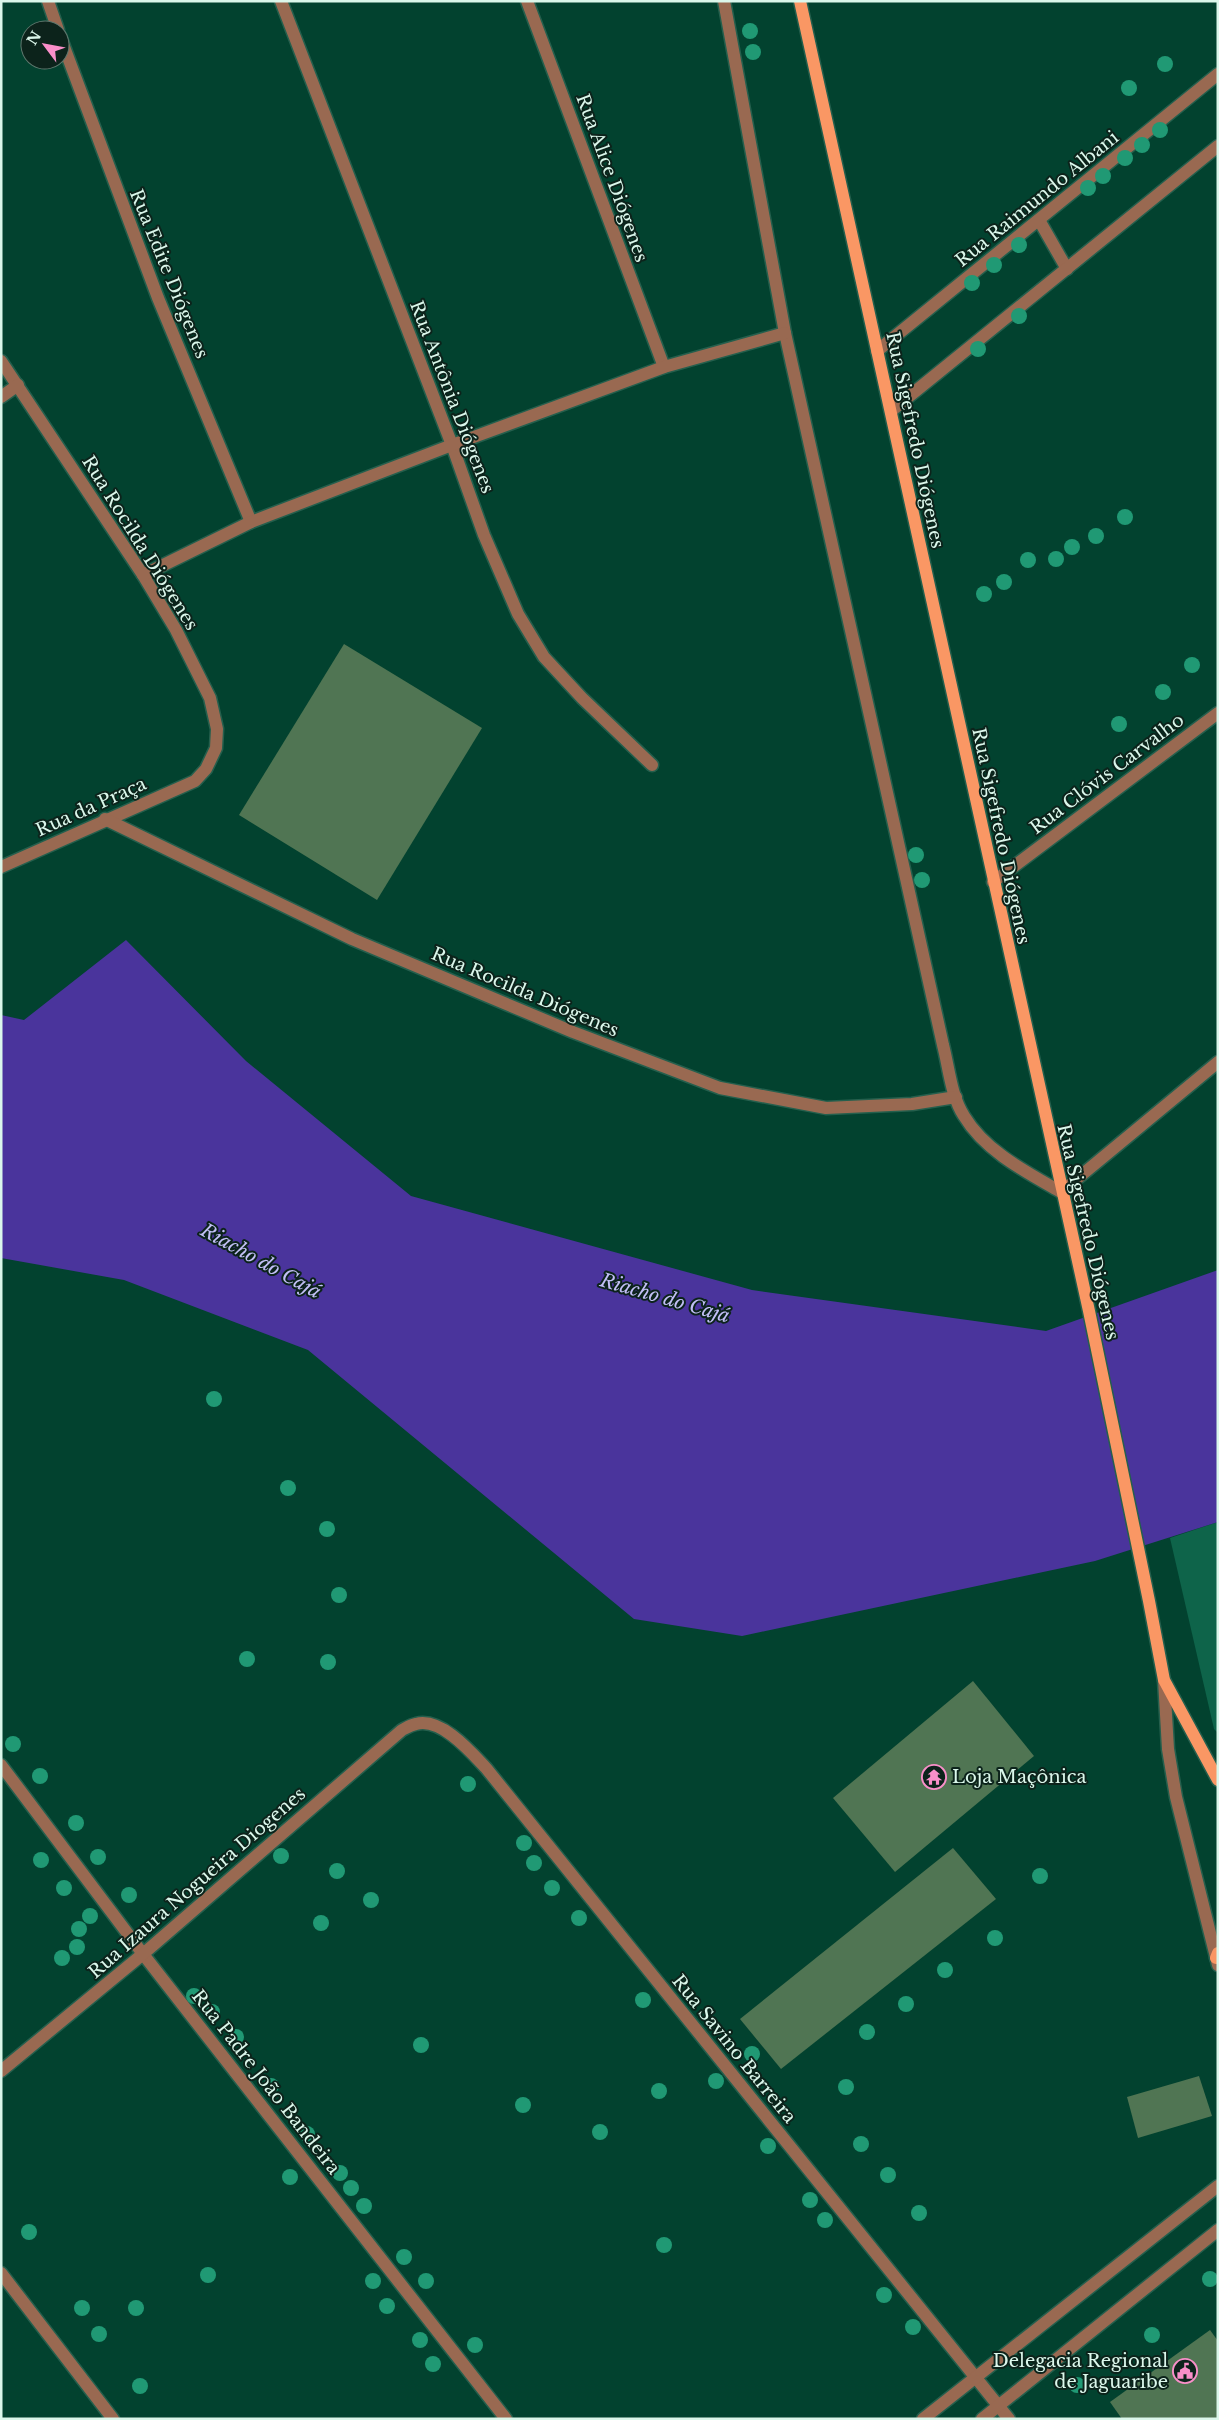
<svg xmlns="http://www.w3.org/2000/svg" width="1219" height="2420" viewBox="0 0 1219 2420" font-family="'Libre Baskerville',serif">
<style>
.green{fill:#0e644a}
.water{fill:#4a349c}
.building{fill:#507553}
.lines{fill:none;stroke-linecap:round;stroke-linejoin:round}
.minor-casing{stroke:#255f4d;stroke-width:15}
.major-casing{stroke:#255f4d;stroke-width:15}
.minor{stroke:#996951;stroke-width:12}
.major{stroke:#fa9764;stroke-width:12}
.tree{fill:#209974}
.labels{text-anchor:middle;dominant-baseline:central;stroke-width:4;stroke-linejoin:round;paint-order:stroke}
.street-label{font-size:18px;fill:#dbf7eb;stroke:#0c231b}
.poi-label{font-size:18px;fill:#dbf7eb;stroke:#0c231b;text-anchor:start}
.water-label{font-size:19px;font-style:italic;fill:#c2bff6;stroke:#0c231b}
</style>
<rect width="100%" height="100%" fill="#02422f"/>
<polygon class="green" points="1218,1522 1218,1733 1214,1729 1170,1538"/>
<polygon class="water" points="126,940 246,1061 411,1196 752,1290 1046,1331 1218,1270 1218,1522 1095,1561 742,1636 634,1619 308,1350 124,1280 1,1258 1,1015 24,1020"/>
<g class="building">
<polygon points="344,644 482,728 377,900 239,815"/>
<polygon points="973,1681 1034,1756 895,1872 833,1798"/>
<polygon points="953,1848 996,1899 781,2069 740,2019"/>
<polygon points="1199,2076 1212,2116 1138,2138 1127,2097"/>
<polygon points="1210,2330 1218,2341 1218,2419 1122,2419 1110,2402"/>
</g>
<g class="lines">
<defs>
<g id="minor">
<polyline points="48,1 58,30"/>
<polyline points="281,1 452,445 484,535 518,614 544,657 582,698 652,765"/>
<polyline points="527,1 664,367"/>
<path d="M724,1L785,333L943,1045C949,1068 951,1096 964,1116C985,1151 1026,1172 1061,1192L1218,1062"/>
<polyline points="60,36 158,298 251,522"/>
<polyline points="1039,220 1067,269"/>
<polyline points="877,351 1218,74"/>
<polyline points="1,361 143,575 176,630 210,698 217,729 216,748 206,769 195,781 1,867"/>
<polyline points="1,397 18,385"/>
<polyline points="891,411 1218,146"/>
<polyline points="143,575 251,522 452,445 664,367 785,333"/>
<polyline points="105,819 352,939 573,1032 720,1088 826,1108 912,1104 956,1097"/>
<polyline points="993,882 1218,713"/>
<polyline points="1164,1680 1168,1749 1176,1797 1218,1965"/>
<polyline points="1,1765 143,1954 506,2419"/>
<path d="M1,2071L143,1954L402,1730C406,1728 411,1725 416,1724C441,1717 471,1752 486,1768L1009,2419"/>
<polyline points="1,2273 113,2419"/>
<polyline points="923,2419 1218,2186"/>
<polyline points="982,2419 1218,2230"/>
</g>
<g id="major">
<polyline points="800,1 1089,1311 1149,1601 1164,1680 1218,1780"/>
<polyline points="1216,1958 1218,1953"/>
</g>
</defs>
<use href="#minor" class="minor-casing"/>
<use href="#major" class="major-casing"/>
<use href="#minor" class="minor"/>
<use href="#major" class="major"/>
</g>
<g class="tree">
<circle cx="750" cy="31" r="8"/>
<circle cx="753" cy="52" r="8"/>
<circle cx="1165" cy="64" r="8"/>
<circle cx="1129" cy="88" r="8"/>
<circle cx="1160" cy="130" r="8"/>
<circle cx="1142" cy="145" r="8"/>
<circle cx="1125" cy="158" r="8"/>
<circle cx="1103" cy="176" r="8"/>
<circle cx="1088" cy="188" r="8"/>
<circle cx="1019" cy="245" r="8"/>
<circle cx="994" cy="265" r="8"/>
<circle cx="972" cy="283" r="8"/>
<circle cx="1019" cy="316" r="8"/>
<circle cx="978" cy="349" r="8"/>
<circle cx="1125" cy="517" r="8"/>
<circle cx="1096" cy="536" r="8"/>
<circle cx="1072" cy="547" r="8"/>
<circle cx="1056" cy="559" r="8"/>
<circle cx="1028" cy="560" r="8"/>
<circle cx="1004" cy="582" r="8"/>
<circle cx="984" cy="594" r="8"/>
<circle cx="1192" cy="665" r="8"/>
<circle cx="1163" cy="692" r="8"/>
<circle cx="1119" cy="724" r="8"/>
<circle cx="916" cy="855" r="8"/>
<circle cx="922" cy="880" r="8"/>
<circle cx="214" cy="1399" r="8"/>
<circle cx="288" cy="1488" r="8"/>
<circle cx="327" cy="1529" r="8"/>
<circle cx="339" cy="1595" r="8"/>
<circle cx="247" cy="1659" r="8"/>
<circle cx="328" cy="1662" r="8"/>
<circle cx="13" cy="1744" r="8"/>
<circle cx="40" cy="1776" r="8"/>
<circle cx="468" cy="1784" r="8"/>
<circle cx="76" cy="1823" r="8"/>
<circle cx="524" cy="1843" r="8"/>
<circle cx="281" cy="1856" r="8"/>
<circle cx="98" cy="1857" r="8"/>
<circle cx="41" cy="1860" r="8"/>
<circle cx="534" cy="1863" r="8"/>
<circle cx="337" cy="1871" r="8"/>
<circle cx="1040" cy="1876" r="8"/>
<circle cx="64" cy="1888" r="8"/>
<circle cx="552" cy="1888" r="8"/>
<circle cx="129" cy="1895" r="8"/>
<circle cx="371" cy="1900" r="8"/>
<circle cx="90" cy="1916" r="8"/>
<circle cx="579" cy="1918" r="8"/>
<circle cx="321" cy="1923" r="8"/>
<circle cx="79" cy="1929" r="8"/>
<circle cx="995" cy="1938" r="8"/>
<circle cx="77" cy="1947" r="8"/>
<circle cx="62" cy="1958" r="8"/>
<circle cx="945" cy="1970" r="8"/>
<circle cx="194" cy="1996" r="8"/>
<circle cx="643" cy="2000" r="8"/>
<circle cx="906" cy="2004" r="8"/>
<circle cx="212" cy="2012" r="8"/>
<circle cx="867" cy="2032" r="8"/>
<circle cx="236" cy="2037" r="8"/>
<circle cx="421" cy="2045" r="8"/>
<circle cx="752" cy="2054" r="8"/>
<circle cx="716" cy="2081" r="8"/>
<circle cx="271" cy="2086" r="8"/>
<circle cx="846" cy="2087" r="8"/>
<circle cx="659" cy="2091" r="8"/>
<circle cx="523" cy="2105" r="8"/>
<circle cx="600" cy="2132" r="8"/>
<circle cx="307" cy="2134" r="8"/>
<circle cx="861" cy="2144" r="8"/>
<circle cx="768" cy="2146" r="8"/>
<circle cx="340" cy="2173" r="8"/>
<circle cx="888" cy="2175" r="8"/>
<circle cx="290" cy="2177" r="8"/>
<circle cx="351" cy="2188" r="8"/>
<circle cx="810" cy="2200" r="8"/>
<circle cx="364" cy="2206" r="8"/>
<circle cx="919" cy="2213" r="8"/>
<circle cx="825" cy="2220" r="8"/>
<circle cx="29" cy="2232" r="8"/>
<circle cx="664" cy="2245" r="8"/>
<circle cx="404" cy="2257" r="8"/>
<circle cx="208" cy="2275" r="8"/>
<circle cx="1210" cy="2279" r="8"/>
<circle cx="373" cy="2281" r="8"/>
<circle cx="426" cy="2281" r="8"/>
<circle cx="884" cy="2295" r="8"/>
<circle cx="387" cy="2306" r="8"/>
<circle cx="82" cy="2308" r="8"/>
<circle cx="136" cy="2308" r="8"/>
<circle cx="913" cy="2327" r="8"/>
<circle cx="99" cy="2334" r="8"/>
<circle cx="1152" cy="2335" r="8"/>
<circle cx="420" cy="2340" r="8"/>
<circle cx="475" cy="2345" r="8"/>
<circle cx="433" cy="2364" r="8"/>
<circle cx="1077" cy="2385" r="8"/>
<circle cx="140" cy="2386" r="8"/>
</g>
<defs>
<symbol id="temple-ring" viewBox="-11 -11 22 22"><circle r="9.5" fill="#0c231b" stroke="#f98fc9" stroke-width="1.5"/><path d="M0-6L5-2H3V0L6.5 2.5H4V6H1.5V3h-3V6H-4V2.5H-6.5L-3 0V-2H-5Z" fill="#f98fc9"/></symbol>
<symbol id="civic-ring" viewBox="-11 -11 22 22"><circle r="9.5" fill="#0c231b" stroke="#f98fc9" stroke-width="1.5"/><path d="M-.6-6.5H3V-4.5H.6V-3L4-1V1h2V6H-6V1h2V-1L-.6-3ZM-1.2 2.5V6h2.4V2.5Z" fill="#f98fc9"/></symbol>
</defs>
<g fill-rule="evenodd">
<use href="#temple-ring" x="920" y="1763" width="28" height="28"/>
<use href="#civic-ring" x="1171" y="2357" width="28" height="28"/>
</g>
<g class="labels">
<g class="street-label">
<text transform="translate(612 178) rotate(70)">Rua Alice Diógenes</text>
<text transform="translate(1037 199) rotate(-39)">Rua Raimundo Albani</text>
<text transform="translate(169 274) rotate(68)">Rua Edite Diógenes</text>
<text transform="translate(452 397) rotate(69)">Rua Antônia Diógenes</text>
<text transform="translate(915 440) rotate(78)">Rua Sigefredo Diógenes</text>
<text transform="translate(140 543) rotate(58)">Rua Rocilda Diógenes</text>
<text transform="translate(1107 774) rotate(-37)">Rua Clóvis Carvalho</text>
<text transform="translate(91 807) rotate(-24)">Rua da Praça</text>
<text transform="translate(1001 836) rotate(78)">Rua Sigefredo Diógenes</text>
<text transform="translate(525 992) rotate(23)">Rua Rocilda Diógenes</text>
<text transform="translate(1088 1232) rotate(77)">Rua Sigefredo Diógenes</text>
<text transform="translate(197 1883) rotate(-41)">Rua Izaura Nogueira Diogenes</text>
<text transform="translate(734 2049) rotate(51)">Rua Savino Barreira</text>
<text transform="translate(266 2082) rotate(52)">Rua Padre João Bandeira</text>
</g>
<g class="poi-label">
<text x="952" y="1777">Loja Maçônica</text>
<text x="1168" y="2361" text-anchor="end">Delegacia Regional<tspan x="1168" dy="21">de Jaguaribe</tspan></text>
</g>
<g class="water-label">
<text transform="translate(261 1261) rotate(29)">Riacho do Cajá</text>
<text transform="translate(665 1298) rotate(16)">Riacho do Cajá</text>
</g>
</g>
<rect width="1219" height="2420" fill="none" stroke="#dbf7eb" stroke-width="5"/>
<g transform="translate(45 45) rotate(302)"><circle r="24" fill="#0c231b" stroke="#5f786e"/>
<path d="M0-4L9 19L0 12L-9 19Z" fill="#f98fc9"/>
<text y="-8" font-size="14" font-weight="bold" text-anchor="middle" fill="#dbf7eb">N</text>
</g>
</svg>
